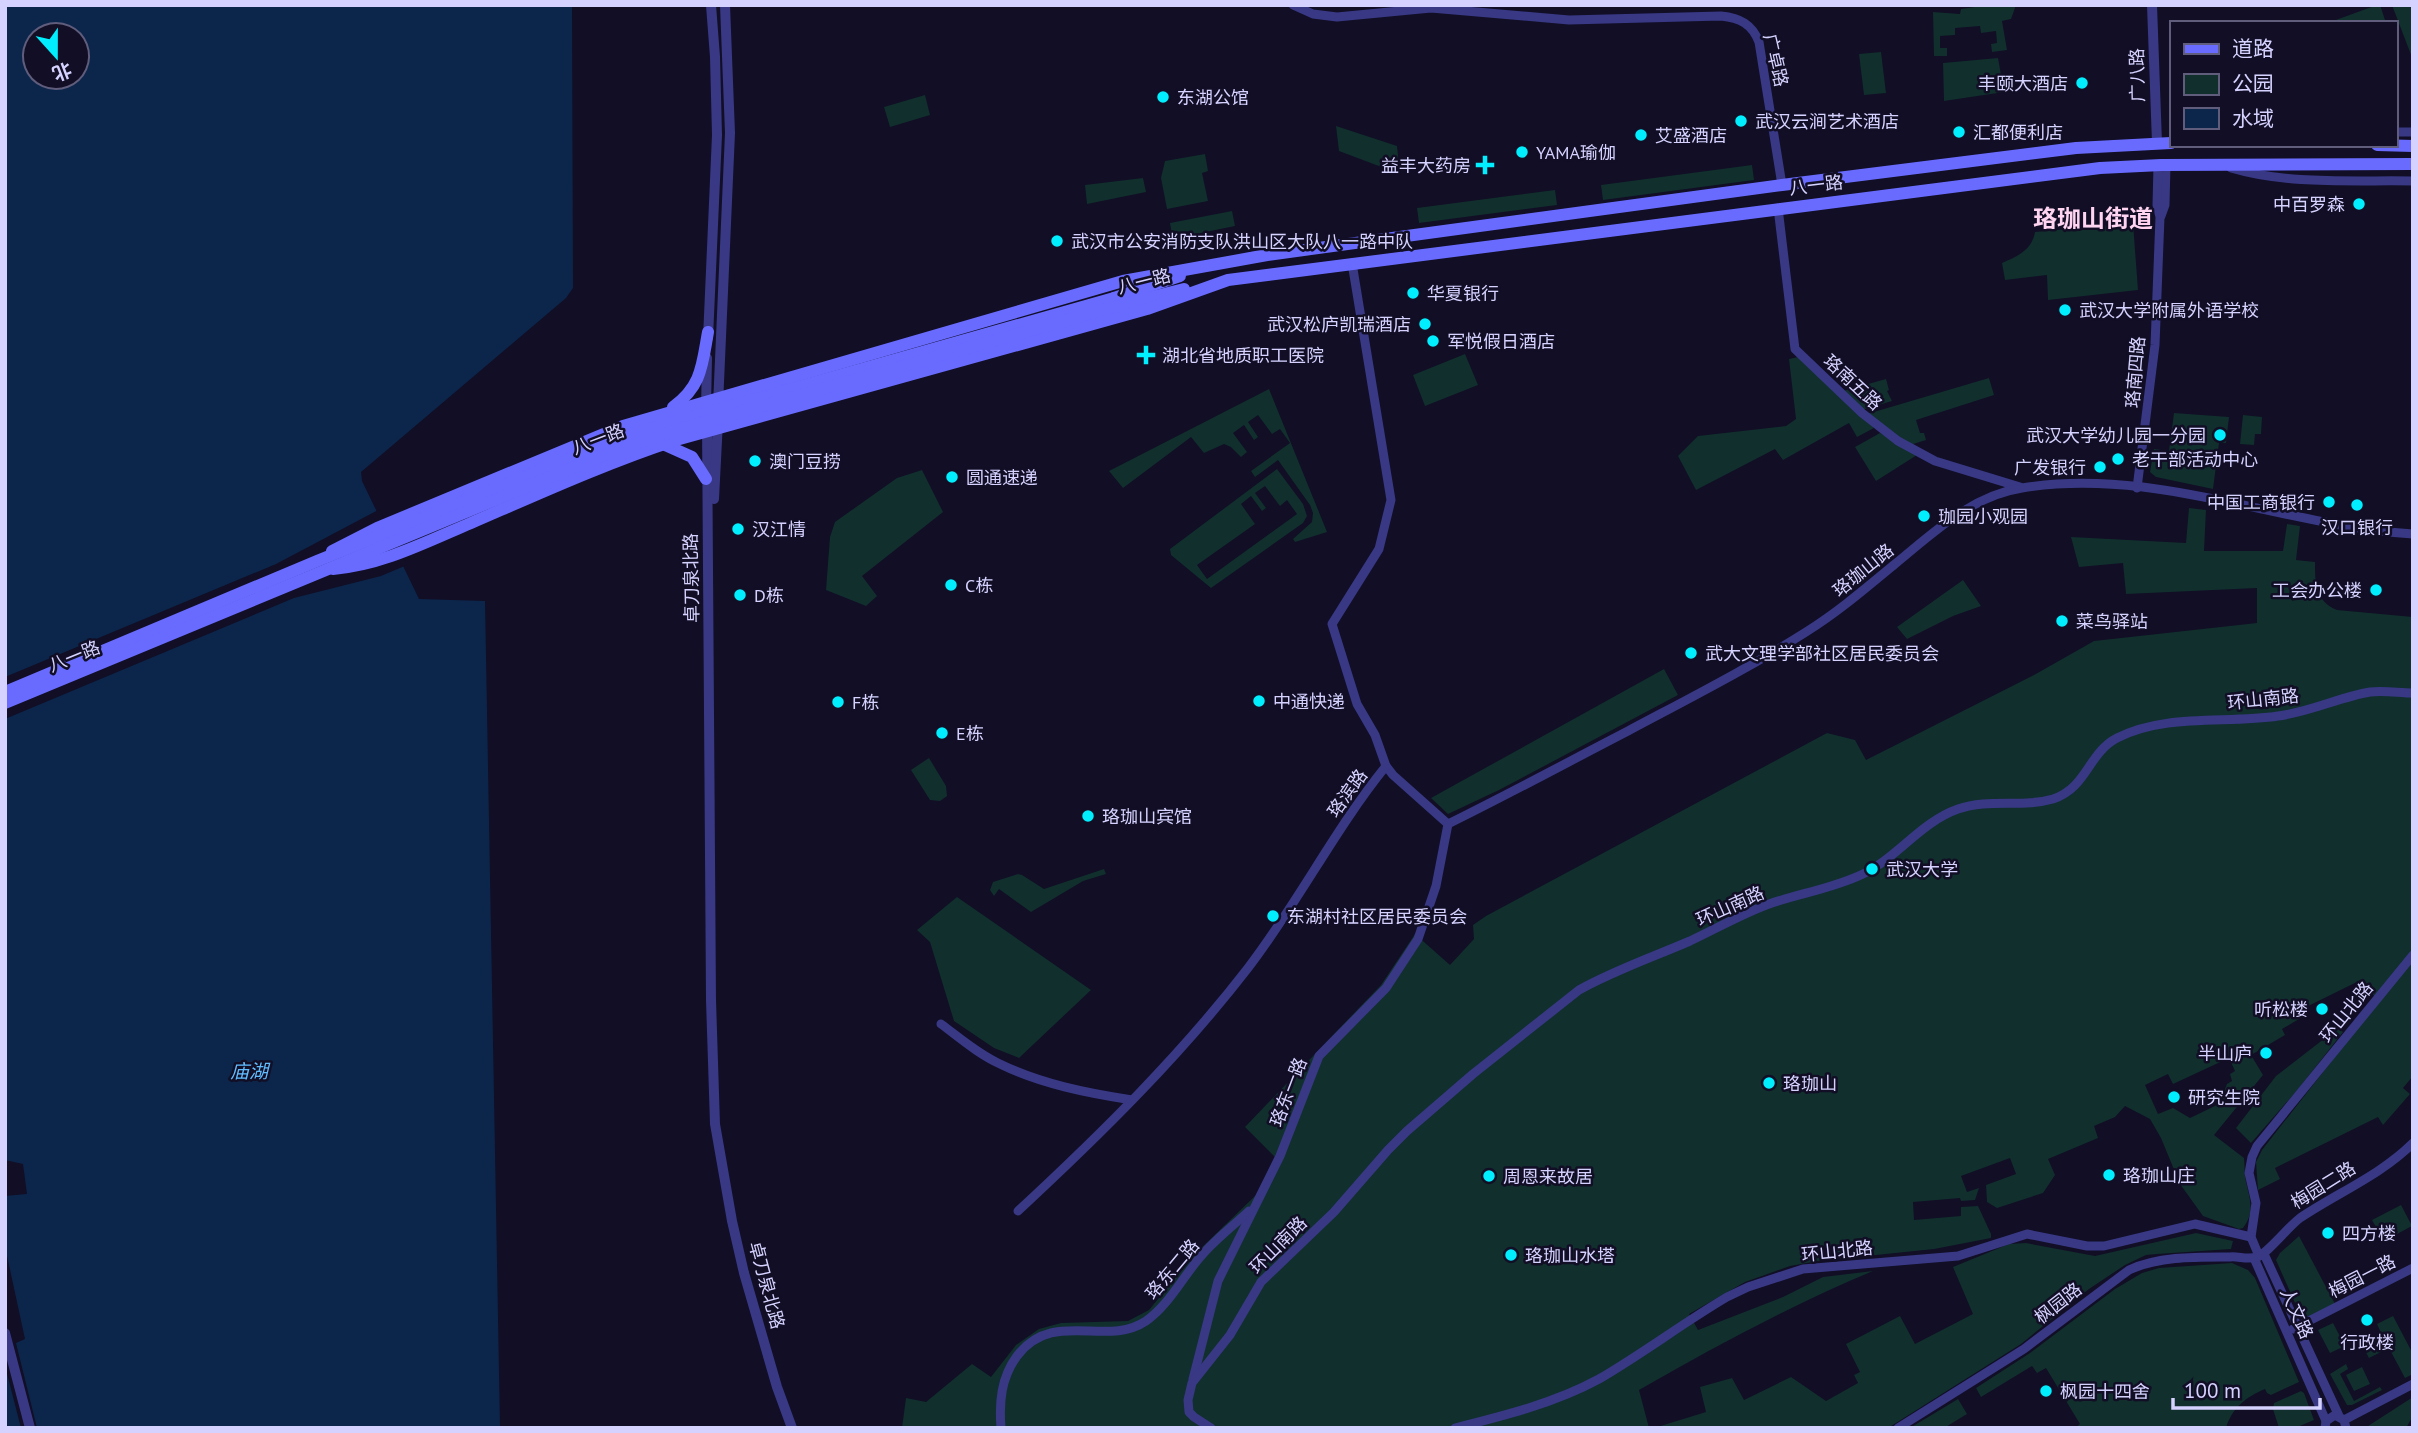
<svg xmlns="http://www.w3.org/2000/svg" width="2418" height="1433" viewBox="0 0 2418 1433" font-family="'PT Sans','Noto Sans SC',sans-serif">
<style>
.green{fill:#112f2d;fill-rule:evenodd}
.water{fill:#0c264b;fill-rule:evenodd}
.pier{fill:#110e25}
.lines{fill:none;stroke-linecap:round;stroke-linejoin:round}
.minor{stroke:#383885;stroke-width:9}
.tertiary{stroke:#383885;stroke-width:10}
.secondary{stroke:#696bff;stroke-width:12}
.secondary-bridge{stroke:#696bff;stroke-width:12}
.poi-dot{fill:#00eefd;stroke:#110e25;stroke-width:2.5}
.labels{text-anchor:middle;dominant-baseline:central;stroke-width:5;stroke-linejoin:round;paint-order:stroke}
.street-label{font-size:18px;fill:#d5d2ff;stroke:#110e25}
.poi-label{font-size:18px;fill:#d5d2ff;stroke:#110e25;text-anchor:start}
.water-label{font-size:19px;font-style:italic;fill:#60bcff;stroke:#110e25}
.district-label{font-size:24px;font-weight:bold;fill:#ffd4f1;stroke:#110e25}
</style>
<rect width="100%" height="100%" fill="#110e25"/>
<g class="green">
<polygon points="1989,5 2016,5 2011,19 2002,21 2007,50 1992,52 1991,44 1997,43 1996,31 1981,33 1980,26 1955,28 1955,35 1940,36 1940,48 1947,48 1947,56 1934,56 1933,12 1960,14 1961,9"/>
<polygon points="2377,5 2380,5 2386,23 2334,23 2333,21"/>
<polygon points="2392,5 2413,5 2413,60"/>
<polygon points="1881,52 1886,93 1864,95 1859,54"/>
<polygon points="1998,58 2004,92 1944,101 1943,63"/>
<polygon points="925,95 930,115 890,127 884,107"/>
<polygon points="1336,126 1397,146 1400,174 1339,151"/>
<polygon points="1205,154 1208,171 1202,173 1208,201 1167,209 1161,178 1165,161"/>
<polygon points="1752,165 1754,180 1603,200 1601,185"/>
<polygon points="1143,178 1146,192 1087,204 1085,185"/>
<polygon points="1555,190 1557,205 1419,223 1417,208"/>
<polygon points="1232,211 1235,226 1191,235 1190,231 1176,234 1177,240 1173,241 1170,223"/>
<path d="M2133,223L2138,290L2048,300L2047,275L2005,280L2002,263C2018,256 2032,250 2035,232Z"/>
<polygon points="1465,354 1478,385 1425,406 1413,375"/>
<polygon points="1798,357 1874,428 1857,437 1849,423 1783,460 1775,449 1696,490 1678,456 1698,436 1786,426 1796,419 1789,359"/>
<polygon points="1989,378 1994,395 1916,420 1920,433 1924,433 1926,440 1910,445 1867,414"/>
<polygon points="1886,379 1889,390 1887,391 1892,401 1862,410 1843,391"/>
<polygon points="1269,389 1327,532 1295,542 1293,539 1312,522 1313,513 1310,505 1278,460 1255,477 1251,471 1290,443 1280,429 1272,434 1258,415 1248,422 1258,437 1254,440 1244,425 1233,433 1247,452 1241,457 1231,447 1224,444 1204,453 1191,437 1123,488 1109,471"/>
<polygon points="2174,413 2229,417 2226,443 2219,443 2213,489 2156,477 2150,472 2154,449 2169,451"/>
<polygon points="2243,415 2262,417 2261,434 2255,434 2254,445 2240,444"/>
<polygon points="1880,433 1917,455 1876,481 1855,447"/>
<path d="M1277,469L1303,504L1307,516L1303,523L1211,588L1171,555L1170,549ZM1265,486L1280,506L1287,500L1297,514L1207,579L1197,565L1255,524L1241,504L1251,496L1262,511L1266,508L1255,493Z"/>
<polygon points="922,470 943,512 862,576 877,596 866,606 826,590 830,537 835,522 897,478"/>
<path d="M2189,508L2206,510L2204,551H2283L2287,524L2300,526L2296,560L2315,562C2315,582 2315,601 2337,610L2413,617V1076L2403,1088L2410,1094L2383,1125L2378,1117L2275,1168L2280,1179L2258,1190L2256,1162L2262,1150L2378,1002L2363,979L2296,1012L2299,1019L2282,1029L2285,1035L2251,1055L2263,1075L2214,1135L2244,1158C2245,1166 2244,1174 2246,1182C2250,1199 2255,1213 2243,1228L2239,1229L2203,1216L2180,1184L2161,1138L2150,1119L2125,1106L2115,1117L2094,1126L2098,1138L2048,1159L2055,1175L2043,1193L1997,1208L1987,1202L1986,1185L2016,1174L2010,1158L1961,1176L1967,1192L1979,1188L1975,1200L1961,1201L1960,1198L1913,1202L1914,1220L1961,1216V1207L1978,1206L1991,1234V1238L1934,1249L1818,1261L1790,1266L1745,1282L1689,1314L1698,1330L1783,1297L1823,1277L1873,1271C1792,1305 1715,1346 1639,1390L1649,1428H902L906,1398L926,1402L972,1364L991,1377L1016,1345L1039,1329L1061,1323L1128,1321L1149,1310L1195,1254L1256,1195L1275,1157L1245,1127L1381,985L1415,934L1450,965L1474,939L1473,925L1486,916L1827,733L1855,740L1866,760L2034,675L2094,641L2257,623V588L2126,594L2123,563L2079,567L2071,537L2186,543ZM2229,1058L2235,1071L2230,1074L2232,1081L2227,1084L2219,1104L2190,1118L2173,1108L2158,1114L2145,1085L2168,1074L2173,1084Z"/>
<polygon points="1963,580 1981,606 1953,616 1907,639 1897,627"/>
<polygon points="1664,669 1678,695 1499,790 1448,814 1431,798"/>
<polygon points="929,758 946,786 947,796 940,801 930,800 911,770"/>
<polygon points="1104,869 1106,874 1083,881 1031,912 999,889 994,896 990,890 993,882 1018,874 1022,875 1044,889"/>
<polygon points="957,897 1091,990 1019,1058 994,1048 954,1021 930,942 917,930"/>
<polygon points="2338,1028 2343,1032 2299,1088 2251,1143 2236,1128 2276,1076"/>
<polygon points="2401,1205 2412,1226 2384,1241 2372,1220"/>
<polygon points="2196,1233 2233,1241 2231,1249 2157,1254 2146,1255 2125,1265 2089,1289 2021,1344 1888,1428 1654,1428 1706,1412 1700,1387 1732,1378 1744,1400 1791,1377 1826,1401 1858,1383 1854,1375 1860,1372 1846,1344 1900,1316 1915,1344 1973,1314 1953,1267 2009,1244 2026,1243 2095,1256"/>
<polygon points="2299,1236 2335,1304 2303,1321 2276,1260 2280,1253"/>
<path d="M2232,1263L2248,1270L2255,1278L2299,1382L2271,1395L2267,1393L2265,1389C2246,1397 2232,1408 2226,1428H2075L2080,1424L2046,1368L2037,1373L2032,1366L1981,1397L1976,1388L2030,1353L2115,1289L2142,1273L2159,1268Z"/>
<polygon points="2393,1316 2413,1354 2413,1374 2405,1378 2389,1348 2369,1358 2363,1347 2383,1337 2377,1324"/>
<polygon points="2333,1323 2345,1346 2330,1353 2318,1330"/>
<polygon points="2346,1364 2348,1369 2340,1374 2354,1401 2380,1387 2382,1390 2352,1405 2347,1405 2330,1374"/>
<polygon points="2362,1367 2370,1384 2354,1391 2346,1375"/>
<polygon points="2301,1391 2304,1393 2314,1420 2295,1428 2279,1428 2273,1409 2274,1403"/>
<polygon points="2413,1397 2413,1416 2406,1428 2365,1428"/>
<polygon points="1958,1399 1967,1414 1944,1428 1910,1428"/>
</g>
<g class="water">
<path d="M5,5H572L573,288L566,298L361,472L362,481L419,599L485,601L500,1428H37L16,1343L25,1339L6,1251L5,1196L27,1194L23,1164L5,1160ZM35,35H77V77H35Z"/>
<polygon points="5,1366 21,1428 5,1428"/>
</g>
<polygon class="pier" points="380,509 407,565 381,576 294,598 5,719 5,677 276,564"/>
<g class="lines">
<g class="minor">
<path d="M1293,5L1313,14L1337,17L1431,8L1569,20L1721,16C1740,18 1752,24 1759,42L1782,185"/>
<polyline points="2395,132 2413,132"/>
<path d="M2231,168C2288,185 2353,180 2413,181"/>
<polyline points="1778,208 1795,349 1862,413 1898,441 1935,461 2020,487"/>
<polyline points="2161,216 2165,205 2166,165"/>
<polyline points="2137,488 2155,345 2160,217 2157,205 2158,165"/>
<polyline points="1386,766 1393,775 1448,824"/>
<path d="M1448,824C1509,794 1568,762 1628,731C1688,699 1749,668 1806,632C1838,612 1866,588 1895,564C1933,533 1971,496 2022,488C2154,466 2283,526 2413,534"/>
<path d="M941,1024C960,1038 978,1054 1000,1064C1041,1084 1087,1093 1132,1100"/>
<path d="M1018,1211C1100,1135 1180,1056 1248,968C1298,903 1335,829 1386,766L1375,735L1357,704L1332,624L1379,549L1391,500L1352,263"/>
<polyline points="2264,1254 2339,1416"/>
<polyline points="2259,1256 2251,1237 2256,1203 2249,1173 2252,1157 2257,1146 2413,955"/>
<polyline points="2254,1258 2326,1421"/>
<polyline points="2293,1329 2413,1268"/>
<polyline points="1193,1379 1218,1281 1280,1156 1319,1056 1386,988 1418,939 1436,886 1448,824"/>
<polyline points="2344,1420 2413,1384"/>
<path d="M1001,1428C999,1402 1001,1378 1017,1356C1053,1308 1106,1348 1146,1321C1170,1304 1183,1276 1202,1255C1216,1239 1233,1226 1249,1211"/>
<path d="M1211,1428L1194,1417L1189,1412L1188,1400L1192,1383L1230,1335L1261,1282L1334,1212L1388,1150L1407,1131L1473,1074L1579,990C1615,970 1653,957 1690,941C1718,928 1743,913 1772,903C1802,893 1834,888 1863,874C1898,857 1921,822 1958,809C1989,798 2022,808 2053,799C2087,788 2088,753 2117,738C2166,713 2226,724 2278,716C2310,712 2340,697 2370,692C2384,690 2399,693 2413,693"/>
<path d="M1455,1428C1503,1416 1555,1403 1599,1379C1642,1354 1683,1323 1727,1297L1748,1287L1803,1269L1958,1256L2027,1234L2087,1246H2104L2195,1224L2251,1237"/>
<path d="M1898,1428L2024,1349L2129,1270C2159,1256 2197,1257 2230,1257C2238,1256 2248,1260 2257,1257C2267,1254 2288,1227 2300,1218C2337,1193 2381,1175 2413,1143"/>
<polyline points="2325,1428 2326,1421 2335,1415 2344,1420 2346,1428"/>
</g>
<g class="tertiary">
<polyline points="2152,5 2157,143"/>
<polyline points="708,338 717,135 715,57 711,5"/>
<polyline points="718,405 730,133 725,5"/>
<polyline points="706,408 707,358"/>
<polyline points="707,424 711,1000 715,1124 732,1221 744,1273 777,1387 792,1428"/>
<polyline points="714,499 718,421"/>
<polyline points="5,1333 30,1428"/>
</g>
<g class="secondary">
<polyline points="2377,145 2413,146"/>
<polyline points="1114,298 1180,276"/>
<polyline points="1117,306 1184,289"/>
<path d="M673,407C702,386 702,365 708,332"/>
<polyline points="663,444 692,457 706,479"/>
<polyline points="332,551 377,528 623,426 1123,281 1267,255 1782,185 2076,148 2171,143"/>
<path d="M333,569C382,565 426,542 471,523C538,494 606,463 676,440L1147,309L1228,280L2100,168L2161,165L2413,164"/>
</g>
<g class="secondary-bridge">
<polyline points="5,692 317,561 628,435 1114,298"/>
<polyline points="5,703 606,454 680,429 1117,306"/>
</g>
</g>
<g class="poi-dot">
<circle cx="2082" cy="83" r="7"/>
<circle cx="1163" cy="97" r="7"/>
<circle cx="1741" cy="121" r="7"/>
<circle cx="1959" cy="132" r="7"/>
<circle cx="1641" cy="135" r="7"/>
<circle cx="1522" cy="152" r="7"/>
<path d="M1481.5 154.5h7v7h7v7h-7v7h-7v-7h-7v-7h7z"/>
<circle cx="2359" cy="204" r="7"/>
<circle cx="1057" cy="241" r="7"/>
<circle cx="1413" cy="293" r="7"/>
<circle cx="2065" cy="310" r="7"/>
<circle cx="1425" cy="324" r="7"/>
<circle cx="1433" cy="341" r="7"/>
<path d="M1142.5 344.5h7v7h7v7h-7v7h-7v-7h-7v-7h7z"/>
<circle cx="2220" cy="435" r="7"/>
<circle cx="2118" cy="459" r="7"/>
<circle cx="755" cy="461" r="7"/>
<circle cx="2100" cy="467" r="7"/>
<circle cx="952" cy="477" r="7"/>
<circle cx="2329" cy="502" r="7"/>
<circle cx="2357" cy="505" r="7"/>
<circle cx="1924" cy="516" r="7"/>
<circle cx="738" cy="529" r="7"/>
<circle cx="951" cy="585" r="7"/>
<circle cx="2376" cy="590" r="7"/>
<circle cx="740" cy="595" r="7"/>
<circle cx="2062" cy="621" r="7"/>
<circle cx="1691" cy="653" r="7"/>
<circle cx="1259" cy="701" r="7"/>
<circle cx="838" cy="702" r="7"/>
<circle cx="942" cy="733" r="7"/>
<circle cx="1088" cy="816" r="7"/>
<circle cx="1872" cy="869" r="7"/>
<circle cx="1273" cy="916" r="7"/>
<circle cx="2322" cy="1009" r="7"/>
<circle cx="2266" cy="1053" r="7"/>
<circle cx="1769" cy="1083" r="7"/>
<circle cx="2174" cy="1097" r="7"/>
<circle cx="2109" cy="1175" r="7"/>
<circle cx="1489" cy="1176" r="7"/>
<circle cx="2328" cy="1233" r="7"/>
<circle cx="1511" cy="1255" r="7"/>
<circle cx="2367" cy="1320" r="7"/>
<circle cx="2046" cy="1391" r="7"/>
</g>
<g class="labels">
<g class="street-label">
<text transform="translate(1776 60) rotate(77)">广卓路</text>
<text transform="translate(2137 75) rotate(-91)">广八路</text>
<text transform="translate(1816 185) rotate(-7)">八一路</text>
<text transform="translate(1144 281) rotate(-14)">八一路</text>
<text transform="translate(2135 372) rotate(-85)">珞南四路</text>
<text transform="translate(1853 382) rotate(43)">珞南五路</text>
<text transform="translate(598 439) rotate(-21)">八一路</text>
<text transform="translate(1863 570) rotate(-39)">珞珈山路</text>
<text transform="translate(691 578) rotate(-91)">卓刀泉北路</text>
<text transform="translate(74 656) rotate(-22)">八一路</text>
<text transform="translate(2263 699) rotate(-6)">环山南路</text>
<text transform="translate(1347 793) rotate(-54)">珞滨路</text>
<text transform="translate(1730 906) rotate(-24)">环山南路</text>
<text transform="translate(2346 1012) rotate(-51)">环山北路</text>
<text transform="translate(1288 1092) rotate(-69)">珞东一路</text>
<text transform="translate(2323 1185) rotate(-32)">梅园二路</text>
<text transform="translate(1278 1245) rotate(-45)">环山南路</text>
<text transform="translate(1837 1251) rotate(-6)">环山北路</text>
<text transform="translate(1172 1269) rotate(-50)">珞东二路</text>
<text transform="translate(2362 1276) rotate(-27)">梅园一路</text>
<text transform="translate(767 1285) rotate(75)">卓刀泉北路</text>
<text transform="translate(2058 1303) rotate(-38)">枫园路</text>
<text transform="translate(2297 1313) rotate(66)">人文路</text>
</g>
<g class="poi-label">
<text x="2068" y="83" text-anchor="end">丰颐大酒店</text>
<text x="1177" y="97">东湖公馆</text>
<text x="1755" y="121">武汉云涧艺术酒店</text>
<text x="1973" y="132">汇都便利店</text>
<text x="1655" y="135">艾盛酒店</text>
<text x="1536" y="152">YAMA瑜伽</text>
<text x="1471" y="165" text-anchor="end">益丰大药房</text>
<text x="2345" y="204" text-anchor="end">中百罗森</text>
<text x="1071" y="241">武汉市公安消防支队洪山区大队八一路中队</text>
<text x="1427" y="293">华夏银行</text>
<text x="2079" y="310">武汉大学附属外语学校</text>
<text x="1411" y="324" text-anchor="end">武汉松庐凯瑞酒店</text>
<text x="1447" y="341">军悦假日酒店</text>
<text x="1162" y="355">湖北省地质职工医院</text>
<text x="2206" y="435" text-anchor="end">武汉大学幼儿园一分园</text>
<text x="2132" y="459">老干部活动中心</text>
<text x="769" y="461">澳门豆捞</text>
<text x="2086" y="467" text-anchor="end">广发银行</text>
<text x="966" y="477">圆通速递</text>
<text x="2315" y="502" text-anchor="end">中国工商银行</text>
<text x="1938" y="516">珈园小观园</text>
<text x="2357" y="527" text-anchor="middle">汉口银行</text>
<text x="752" y="529">汉江情</text>
<text x="965" y="585">C栋</text>
<text x="2362" y="590" text-anchor="end">工会办公楼</text>
<text x="754" y="595">D栋</text>
<text x="2076" y="621">菜鸟驿站</text>
<text x="1705" y="653">武大文理学部社区居民委员会</text>
<text x="1273" y="701">中通快递</text>
<text x="852" y="702">F栋</text>
<text x="956" y="733">E栋</text>
<text x="1102" y="816">珞珈山宾馆</text>
<text x="1886" y="869">武汉大学</text>
<text x="1287" y="916">东湖村社区居民委员会</text>
<text x="2308" y="1009" text-anchor="end">听松楼</text>
<text x="2252" y="1053" text-anchor="end">半山庐</text>
<text x="1783" y="1083">珞珈山</text>
<text x="2188" y="1097">研究生院</text>
<text x="2123" y="1175">珞珈山庄</text>
<text x="1503" y="1176">周恩来故居</text>
<text x="2342" y="1233">四方楼</text>
<text x="1525" y="1255">珞珈山水塔</text>
<text x="2367" y="1342" text-anchor="middle">行政楼</text>
<text x="2060" y="1391">枫园十四舍</text>
</g>
<g class="water-label">
<text x="249" y="1071">庙湖</text>
</g>
<g class="district-label">
<text x="2093" y="218">珞珈山街道</text>
</g>
</g>
<rect width="2418" height="1433" fill="none" stroke="#d5d2ff" stroke-width="14"/>
<rect x="2170" y="21" width="228" height="126" fill="#110e25" stroke="#5f5c7c" stroke-width="2"/>
<rect x="2184" y="44" width="35" height="10" fill="#696bff" stroke="#5f5c7c" stroke-width="2"/>
<text x="2232" y="56" font-size="21" fill="#d5d2ff">道路</text>
<rect x="2184" y="74" width="35" height="21" fill="#112f2d" stroke="#5f5c7c" stroke-width="2"/>
<text x="2232" y="91" font-size="21" fill="#d5d2ff">公园</text>
<rect x="2184" y="108" width="35" height="21" fill="#0c264b" stroke="#5f5c7c" stroke-width="2"/>
<text x="2232" y="126" font-size="21" fill="#d5d2ff">水域</text>
<g transform="translate(56 56) rotate(159)"><circle r="33" fill="#110e25" stroke="#5f5c7c" stroke-width="2"/>
<path d="M0-5L12 26L0 18L-12 26Z" fill="#00eefd"/>
<text y="-10" font-size="19" font-weight="bold" text-anchor="middle" fill="#d5d2ff">北</text>
</g>
<path d="M2173 1398v10h147v-10" fill="none" stroke="#d5d2ff" stroke-width="3.5"/>
<text x="2184" y="1398" font-size="21" fill="#d5d2ff" stroke="#110e25" stroke-width="5" paint-order="stroke">100 m</text>
</svg>
